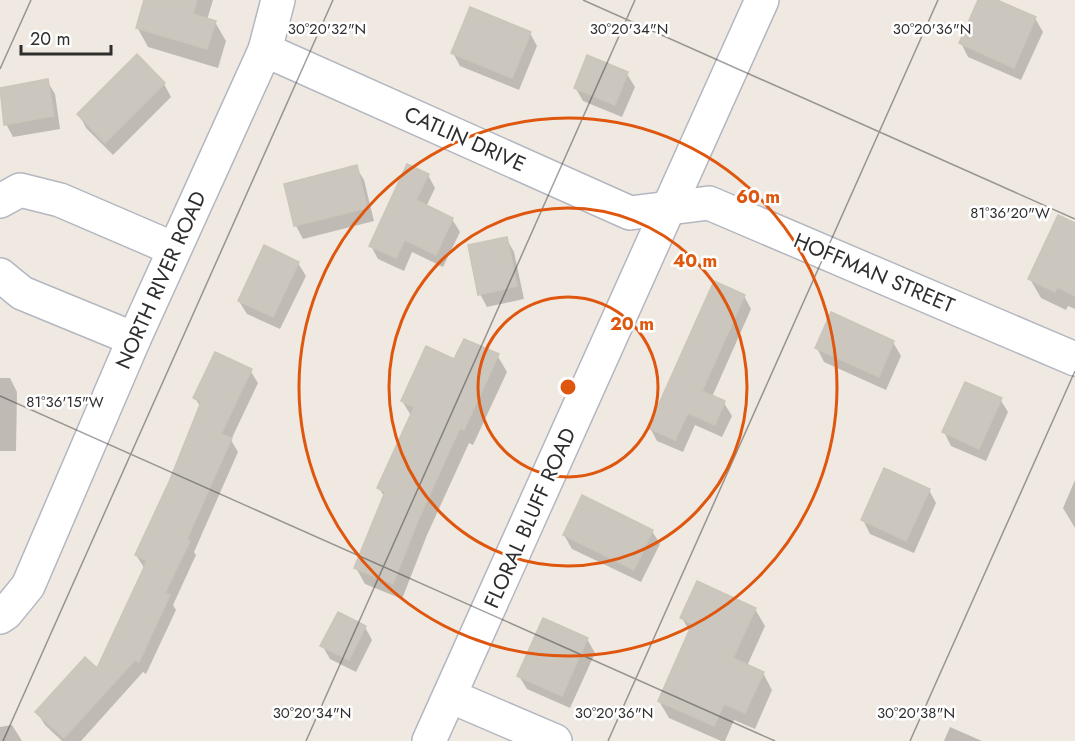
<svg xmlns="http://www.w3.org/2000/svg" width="1075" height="741" viewBox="0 0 1075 741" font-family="Jost,sans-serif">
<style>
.shadow{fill:#0003}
.building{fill:#cbc7bf;stroke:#cbc5ba;stroke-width:1.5}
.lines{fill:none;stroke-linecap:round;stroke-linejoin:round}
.minor-casing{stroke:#b4b7c1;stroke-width:36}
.minor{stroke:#fff;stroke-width:33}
.ticks{fill:none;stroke:#2e2e2e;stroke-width:1.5;stroke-opacity:0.45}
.ring{fill:none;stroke:#df570e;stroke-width:3}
.labels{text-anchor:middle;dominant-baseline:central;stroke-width:5;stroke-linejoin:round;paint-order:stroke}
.street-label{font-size:21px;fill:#2e2e2e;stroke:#fff}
.ticks-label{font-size:15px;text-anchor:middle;fill:#2e2e2e;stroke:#fff;stroke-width:5;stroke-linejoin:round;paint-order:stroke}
.centre{fill:#df570e;stroke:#fff;stroke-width:3}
.ring-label{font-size:18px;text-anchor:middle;font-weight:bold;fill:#df570e;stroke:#fff;stroke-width:5;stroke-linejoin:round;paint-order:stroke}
</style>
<rect width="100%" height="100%" fill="#efe9e1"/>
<g class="shadow">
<polygon points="146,0 213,0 207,20 215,22 226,41 218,68 148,47 137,27"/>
<polygon points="980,0 993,0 1035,18 1043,32 1021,80 968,57 961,43"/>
<polygon points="530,33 537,46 519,90 460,66 453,53"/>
<polygon points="588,57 627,74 635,87 622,117 583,101 575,87"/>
<polygon points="47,81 55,94 60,129 13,137 6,124"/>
<polygon points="164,84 171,97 113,155 86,128 79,114"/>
<polygon points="356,167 364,180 374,221 303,239 296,226 286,185"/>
<polygon points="428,175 435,188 426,207 452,219 460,232 443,267 412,252 404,271 378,259 371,246"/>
<polygon points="1075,225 1075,309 1068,306 1066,310 1041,298 1030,279"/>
<polygon points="506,238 514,252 524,299 487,307 480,294"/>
<polygon points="298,263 306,276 280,329 247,314 239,301"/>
<polygon points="744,296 751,309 712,397 724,403 732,416 722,437 695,425 683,452 657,441 650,428"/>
<polygon points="893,342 901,356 886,390 824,362 817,348"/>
<polygon points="497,355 507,372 473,445 469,443 427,535 402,599 365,584 356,568 385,498 379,488 412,417 402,401 455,361"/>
<polygon points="250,370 258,383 231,440 238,452 194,552 196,555 173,605 176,610 146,674 143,672 81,741 62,741 45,725 37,712 97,670 145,569 136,555 170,483 201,408 195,398"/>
<polygon points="0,378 10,378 17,392 16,451 0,451"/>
<polygon points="1000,399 1008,412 986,461 951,446 944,432"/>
<polygon points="1075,480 1075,528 1063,508"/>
<polygon points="929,490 936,503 914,553 870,534 863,520"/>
<polygon points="652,531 660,544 641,582 572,549 564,535"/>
<polygon points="755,609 765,626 747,666 763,673 772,690 755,729 734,720 725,741 721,741 669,718 659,701 690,632 682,618"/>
<polygon points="365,627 372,640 356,672 330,659 322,645"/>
<polygon points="587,639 595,653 570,708 527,689 519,676"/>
<polygon points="12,725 22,741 0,741 0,727"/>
<polygon points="950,727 982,741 944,741"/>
</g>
<g class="building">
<polygon points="144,0 197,0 193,14 216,21 207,49 136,28"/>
<polygon points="978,0 997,0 1036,17 1014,68 959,43"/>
<polygon points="470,7 531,32 512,78 451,53"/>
<polygon points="137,54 165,83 105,143 77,114"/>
<polygon points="587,55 628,72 615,105 574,88"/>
<polygon points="48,79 54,116 4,125 0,88"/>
<polygon points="407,164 429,174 416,200 453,218 436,255 405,240 396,258 369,246"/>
<polygon points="357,165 367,208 294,226 284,184"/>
<polygon points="1058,215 1075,223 1075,296 1057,287 1055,292 1028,279"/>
<polygon points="507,237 517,286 478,295 468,245"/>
<polygon points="264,245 299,262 273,317 238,301"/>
<polygon points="714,281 745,295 702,391 725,401 715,425 688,413 675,440 648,428"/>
<polygon points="831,312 894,341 879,377 815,348"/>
<polygon points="464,339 499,354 464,430 460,428 419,518 393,584 354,568 385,492 377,488 414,407 401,401 426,346 454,359"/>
<polygon points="215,352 252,369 221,434 232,438 187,539 190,541 165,593 170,595 139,662 135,660 64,738 35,712 85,657 97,668 147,561 135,555 169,482 201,402 193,398"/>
<polygon points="965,382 1002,398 979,449 942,432"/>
<polygon points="884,468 930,489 906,541 861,520"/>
<polygon points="582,495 653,530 634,570 563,535"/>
<polygon points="697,581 756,608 733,658 764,672 745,713 724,704 714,726 658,701 692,624 680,618"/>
<polygon points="338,612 366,626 349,660 320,646"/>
<polygon points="543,618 588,638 562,696 517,676"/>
</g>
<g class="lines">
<defs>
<g id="minor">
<polyline points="265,50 630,213 709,203 1075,359"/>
<polyline points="0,201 20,190 60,200 174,249"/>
<polyline points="0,275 22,293 134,339"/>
<polyline points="0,617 6,613 28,586 134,339 265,50 278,0"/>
<polyline points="450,696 555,741"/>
<polyline points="429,741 762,0"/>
</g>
</defs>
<use href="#minor" class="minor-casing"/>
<use href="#minor" class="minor"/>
</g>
<path class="ticks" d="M583,0L1075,219M0,69L31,0M0,396L775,741M3,741L333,0M306,741L635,0M608,741L938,0M910,741L1075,371"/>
<g class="ring">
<circle cx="568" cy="387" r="90"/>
<circle cx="568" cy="387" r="179"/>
<circle cx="568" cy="387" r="269"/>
</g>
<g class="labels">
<g class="street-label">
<text transform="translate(465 139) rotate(24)">CATLIN DRIVE</text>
<text transform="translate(874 273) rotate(23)">HOFFMAN STREET</text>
<text transform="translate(161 280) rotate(-66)">NORTH RIVER ROAD</text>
<text transform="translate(530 518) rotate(-66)">FLORAL BLUFF ROAD</text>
</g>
</g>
<g class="ticks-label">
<text x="327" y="34">30°20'32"N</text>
<text x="629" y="34">30°20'34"N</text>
<text x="932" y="34">30°20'36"N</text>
<text x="1010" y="218">81°36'20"W</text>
<text x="65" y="407">81°36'15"W</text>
<text x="312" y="718">30°20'34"N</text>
<text x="614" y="718">30°20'36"N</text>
<text x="916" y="718">30°20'38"N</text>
</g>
<circle cx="568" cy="387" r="9" class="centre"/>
<g class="ring-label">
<text x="758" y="203">60 m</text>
<text x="695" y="267">40 m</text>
<text x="632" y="330">20 m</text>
</g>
<path d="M21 45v9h90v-9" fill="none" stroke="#2e2e2e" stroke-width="3"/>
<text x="30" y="45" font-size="18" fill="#2e2e2e" stroke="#ffffff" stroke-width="4.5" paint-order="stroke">20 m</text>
</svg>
